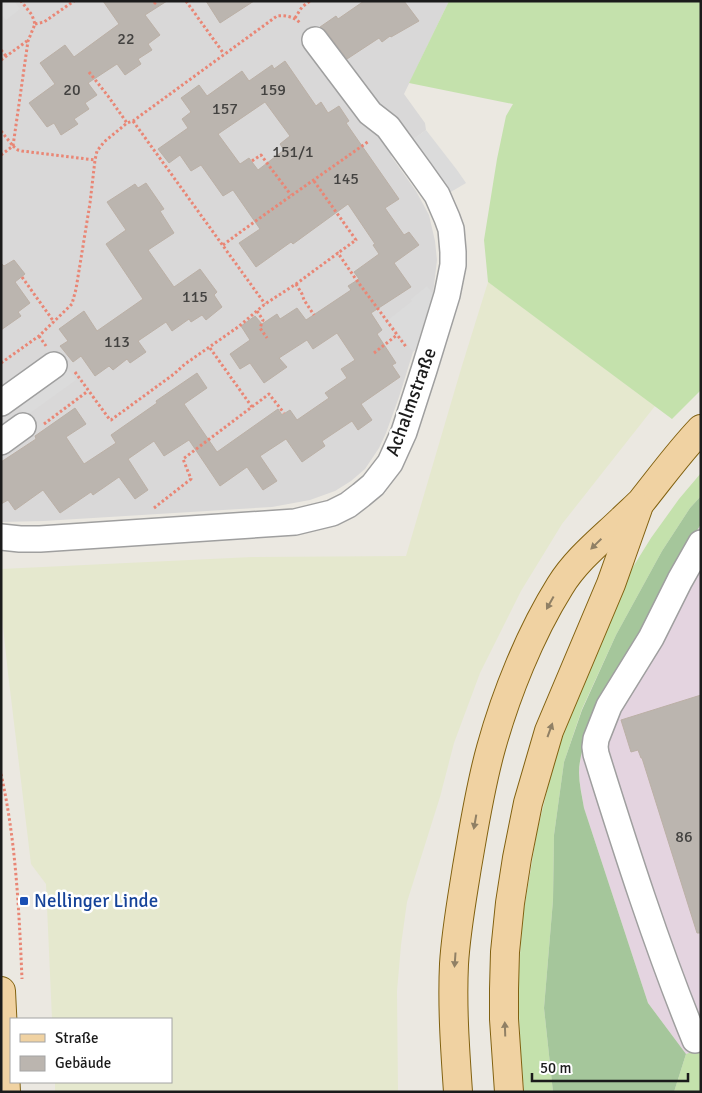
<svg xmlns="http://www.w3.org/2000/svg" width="702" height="1093" viewBox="0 0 702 1093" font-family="Signika,sans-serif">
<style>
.residential{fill:#d9d8d8}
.industrial{fill:#e4d4e0}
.farmland{fill:#e5e8ce}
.grass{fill:#c4e1ac}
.forest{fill:#a5c69b}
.parking{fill:#dbdbdb}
.building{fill:#bbb5af;stroke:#bbb0a6;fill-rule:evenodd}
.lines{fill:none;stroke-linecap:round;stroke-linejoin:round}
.minor-casing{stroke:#9f9f9f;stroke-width:28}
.major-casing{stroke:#816110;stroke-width:30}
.path{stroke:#e98675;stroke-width:3;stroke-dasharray:2.5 2.5;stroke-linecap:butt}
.minor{stroke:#fff;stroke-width:25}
.major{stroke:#f0d2a2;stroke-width:28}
.oneway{fill:#908065}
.transit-dot{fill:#1a4fb4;stroke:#fff;stroke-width:2}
.labels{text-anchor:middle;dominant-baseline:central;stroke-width:5;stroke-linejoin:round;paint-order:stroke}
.number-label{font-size:16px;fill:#434240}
.street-label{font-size:19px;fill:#1b1b1b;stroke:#fff}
.transit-label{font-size:19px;fill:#164399;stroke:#fff;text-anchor:start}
</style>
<rect width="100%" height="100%" fill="#ebe8e1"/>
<polygon class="residential" points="1,1 449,1 404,94 425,123 426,130 391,156 416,191 429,215 435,241 437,260 433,294 415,350 413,352 399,397 386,433 379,448 365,469 351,481 335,491 310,500 272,507 44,521 1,522"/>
<polygon class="industrial" points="701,524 701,1081 686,1054 648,1003 584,808 580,784 579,771 582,749 587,733 674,568"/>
<polygon class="farmland" points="488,282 655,406 562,524 521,591 480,673 454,743 440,797 407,902 401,945 397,991 398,1092 55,1092 55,1082 171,1082 171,1019 52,1019 46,884 31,864 8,673 1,608 1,569 252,557 406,556 461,369"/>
<g class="grass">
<polygon points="449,1 701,1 701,390 672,419 488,282 484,240 497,159 506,116 513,104 409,83"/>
<polygon points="701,473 701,496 690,508 662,551 616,635 582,709 564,762 554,835 553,900 544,1008 553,1092 524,1092 520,1044 519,1012 519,967 523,915 537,832 555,758 568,714 628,575 651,538 679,499"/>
<polygon points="701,1049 701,1092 674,1092 686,1054"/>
</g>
<path class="forest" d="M701,496V524L674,568L587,733C584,745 579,759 579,772C579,784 582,796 584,808L648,1003L686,1054L674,1092H553L544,1008L553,900L554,835L564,762L582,710L616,635L662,551L690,508Z"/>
<g class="parking">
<polygon points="1,1 14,1 20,9 6,20 1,14"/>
<polygon points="426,130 457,170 466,183 449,193 411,141"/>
<polygon points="427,286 433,294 415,350 413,352 388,320 412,301 411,299"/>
<polygon points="57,353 76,380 26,416 15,403 2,391"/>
</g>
<g class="building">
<polygon points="103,1 167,1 145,15 160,35 148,44 152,50 138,59 141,64 125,75 117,64 88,83 97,95 85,103 89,109 74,119 78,124 61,135 54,123 47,127 29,103 55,84 40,63 65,45 74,57 119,24"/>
<polygon points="206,1 254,1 220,23"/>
<polygon points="364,1 404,1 419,21 391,37 390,36 382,42 379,38 347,59 326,31 320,27 336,16 338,19"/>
<path d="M285,61L316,106L321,102L328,113L339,106L349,121L346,123L399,199L385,208L404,235L409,232L419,245L394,263L411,287L371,313L382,330L377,334L396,363L392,365L400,377L361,404L372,420L358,430L352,421L322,441L325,446L302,462L286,439L260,456L277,481L263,490L247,467L220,486L189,440L164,456L154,441L128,459L148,490L135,499L119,477L93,495L91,492L60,513L43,490L15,510L8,500L1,504V462L36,439L35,436L75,408L86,424L66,437L84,464L116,443L111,435L157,403L156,401L197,373L207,388L184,404L217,452L278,409L282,415L290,410L297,420L329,398L325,393L347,378L341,369L355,360L337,333L313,349L307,340L279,358L287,367L264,383L250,363L240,369L230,354L250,340L241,326L255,316L262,324L277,314L280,319L297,308L306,320L351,290L348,286L359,279L354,272L379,254L373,245L375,244L348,204L293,244L291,242L256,267L239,243L260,229L233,190L223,196L201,165L191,171L180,155L169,163L158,149L188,128L182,119L191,112L181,98L199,85L207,96L242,71L249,81L272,65L274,69ZM265,102L290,136L280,144L284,150L258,170L249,158L240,164L218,134Z"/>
<polygon points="146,183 164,209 160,211 174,233 148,250 174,287 200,269 217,292 214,295 222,307 206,320 202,315 191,322 189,319 172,331 166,322 138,341 146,352 130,363 127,359 113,370 109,366 95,376 81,356 73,362 60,346 68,341 59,329 84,311 97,331 143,299 106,244 126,230 107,202 135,184 138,188"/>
<polygon points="14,260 25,274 15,282 30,303 18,312 21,316 1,330 1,263 4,266"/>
<polygon points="701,695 701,933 697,933 642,758 641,758 638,750 631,752 621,720"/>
</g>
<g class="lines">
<defs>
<g id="minor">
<polyline points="1,403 54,365"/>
<polyline points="1,442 23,426"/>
<polyline points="1,537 20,539 40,539 295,522 332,513 348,505 361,495 373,485 390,463 404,432 424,370 447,295 453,265 453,252 451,229 447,218 437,195 420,171 388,127 370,113 315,40"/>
<path d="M695,1040C657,947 626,850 596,754L595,747L596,739L609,706L651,638L680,580L701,543"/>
</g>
<g id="major">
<polyline points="1,991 6,1092"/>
<path d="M458,1092C455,1049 452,1006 454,964C456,931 462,899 467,867C474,827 480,787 491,748C506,694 530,634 560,586C576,560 600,541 622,520C628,514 635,508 641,502C661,477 679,452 701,429"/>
<polyline points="509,1092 504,1019 504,989 505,952 510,903 517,858 528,803 549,731 611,584 638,508"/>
</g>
</defs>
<use href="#minor" class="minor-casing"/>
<use href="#major" class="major-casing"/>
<g class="path">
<polyline points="186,1 224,54"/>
<polyline points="154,4 157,1"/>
<polyline points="295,18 302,7 310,1"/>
<polyline points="35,24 44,22 74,1"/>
<polyline points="1,50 6,56"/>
<polyline points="1,60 27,41"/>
<polyline points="89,72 108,96 127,123"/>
<polyline points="133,121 265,304"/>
<polyline points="1,131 13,146"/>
<polyline points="13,146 28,41 35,24 32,15 21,1"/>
<polyline points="1,155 13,146 18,150 22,151 95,160"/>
<polyline points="252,161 261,155 291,195"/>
<polyline points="314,181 356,240 338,253"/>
<path d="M223,245C271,209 320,176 369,141"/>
<polyline points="22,277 54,322"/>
<polyline points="296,284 302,294 304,300 314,315"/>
<polyline points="257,311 263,320 260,328 267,338"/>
<polyline points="39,336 46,346"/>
<polyline points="210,348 252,407"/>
<polyline points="374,353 397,335"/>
<path d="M1,363L39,336L72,304L76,289L90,203L95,160L97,151L104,142L127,123L133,121L277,16C286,15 295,17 301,24"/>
<polyline points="75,372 110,420 111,420 174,374 185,364 238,327 265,304 296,284 338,253 355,278 407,348"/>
<polyline points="44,424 88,391"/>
<polyline points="154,508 191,479 183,459 269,394 284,413"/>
<path d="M1,774C16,841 19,910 22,979"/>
</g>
<use href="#minor" class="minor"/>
<use href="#major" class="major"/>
</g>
<defs><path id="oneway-solid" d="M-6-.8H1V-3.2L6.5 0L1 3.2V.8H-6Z" transform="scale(1.25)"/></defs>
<g class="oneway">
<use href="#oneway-solid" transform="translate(596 544) rotate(136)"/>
<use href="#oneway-solid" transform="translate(550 603) rotate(119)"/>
<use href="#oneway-solid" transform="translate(550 730) rotate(-70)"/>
<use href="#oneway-solid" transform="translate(475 822) rotate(100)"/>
<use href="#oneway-solid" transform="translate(455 960) rotate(94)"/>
<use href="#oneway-solid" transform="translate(505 1029) rotate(-92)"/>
</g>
<rect class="transit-dot" x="19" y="896" width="10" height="10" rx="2.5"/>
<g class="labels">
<g class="number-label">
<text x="126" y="39">22</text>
<text x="72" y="90">20</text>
<text x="273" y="90">159</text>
<text x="225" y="109">157</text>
<text x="293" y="152">151/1</text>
<text x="346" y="179">145</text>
<text x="195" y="297">115</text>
<text x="117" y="342">113</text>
<text x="684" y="837">86</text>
</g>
<g class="street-label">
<text transform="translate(411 402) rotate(-70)">Achalmstraße</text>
</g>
<g class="transit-label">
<text x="34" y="901">Nellinger Linde</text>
</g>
</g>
<rect width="702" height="1093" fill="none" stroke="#1b1b1b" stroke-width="5"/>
<rect x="10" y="1018" width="162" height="65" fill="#ffffff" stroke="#a4a4a4"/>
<rect x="20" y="1034" width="25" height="8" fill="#f0d2a2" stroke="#a4a4a4"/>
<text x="55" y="1043" font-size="15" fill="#1b1b1b">Straße</text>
<rect x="20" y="1056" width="25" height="15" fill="#bbb5af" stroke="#a4a4a4"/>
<text x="55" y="1068" font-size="15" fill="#1b1b1b">Gebäude</text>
<path d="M532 1073v8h156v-8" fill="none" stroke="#1b1b1b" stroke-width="2.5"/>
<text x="540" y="1073" font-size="15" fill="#1b1b1b" stroke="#ffffff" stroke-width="4" paint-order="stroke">50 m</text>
</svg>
